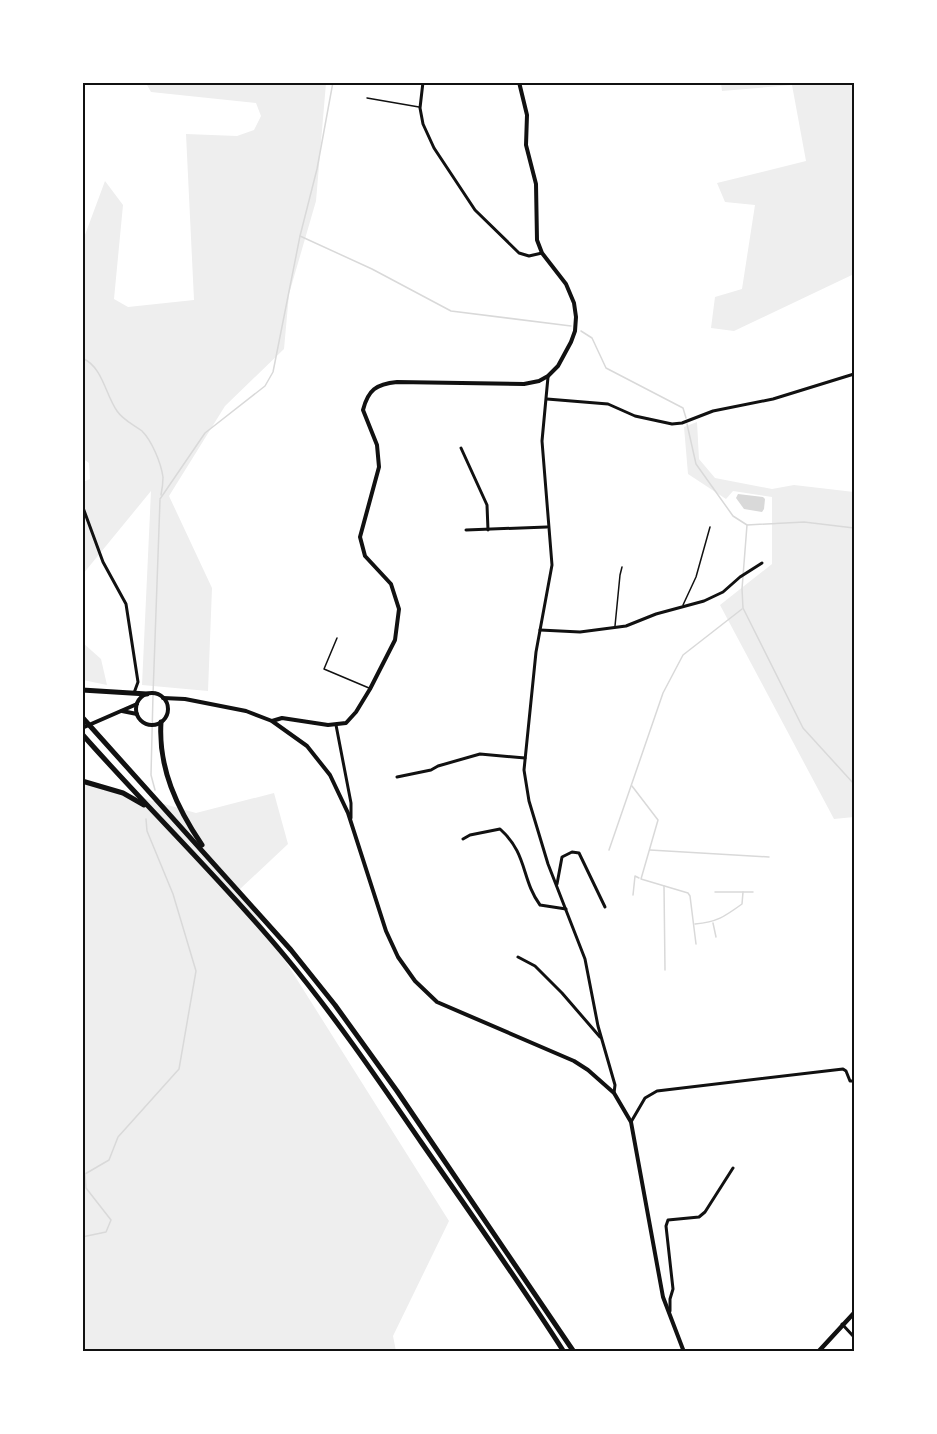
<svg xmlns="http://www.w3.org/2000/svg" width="937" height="1434" viewBox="0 0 937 1434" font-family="Manrope,sans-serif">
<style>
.green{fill:#eee}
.water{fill:#d9d9d9}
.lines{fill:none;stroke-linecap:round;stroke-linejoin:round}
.stream{stroke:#d9d9d9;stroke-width:1.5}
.service{stroke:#111;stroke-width:1.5}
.minor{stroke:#111;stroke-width:3}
.tertiary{stroke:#111;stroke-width:4}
.secondary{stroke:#111;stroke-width:4.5}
.trunk{stroke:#111;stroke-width:5}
.neatline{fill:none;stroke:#111;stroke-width:2}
</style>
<rect width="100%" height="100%" fill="#fff"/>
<g class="green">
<polygon points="146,83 326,83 316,201 289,294 284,349 225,406 169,496 212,588 208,691 142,685 151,491 83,574 83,482 90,479 89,463 82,458 82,243 105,181 123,205 114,299 128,307 194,300 186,134 237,136 254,130 261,116 256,103 151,92"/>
<polygon points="721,83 854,84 854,274 734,331 711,328 715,297 742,289 755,205 725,202 717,183 806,161 792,85 722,91"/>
<polygon points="697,422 699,459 715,478 772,489 794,485 854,492 854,817 834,819 720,605 772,564 772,497 733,491 726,499 688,474 684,427"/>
<polygon points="83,643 101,659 107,685 83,680"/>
<polygon points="82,781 196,813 274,793 288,844 240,889 449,1221 393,1336 396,1351 83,1351"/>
</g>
<polygon class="water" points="738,494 763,497 765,499 764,509 762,512 744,509 736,498"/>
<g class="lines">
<g class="stream">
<polyline points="300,236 372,269 451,311 571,326"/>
<polyline points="581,331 592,338 606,368 683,408 686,418"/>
<path d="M82,358C103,367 105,394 117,411C124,421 133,424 142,431C152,441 161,463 163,477C163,483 162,490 161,495"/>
<polyline points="687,424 696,464 733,516 747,525 804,522 854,528"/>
<polyline points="160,499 205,433 265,386 273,372 300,236 317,169 333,82"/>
<polyline points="747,525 742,589 743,608 803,728 854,784"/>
<polyline points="632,786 658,820 641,879 688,893 690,896 696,944"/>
<polyline points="155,790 151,775 153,695 160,500"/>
<polyline points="609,850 663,693 683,655 742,609"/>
<polyline points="650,850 769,857"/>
<polyline points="664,886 665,970"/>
<polyline points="715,892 753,892"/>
<polyline points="633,895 635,876 639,878"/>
<polyline points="713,923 716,937"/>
<path d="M695,924C717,922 724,917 742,904L743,892"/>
<polyline points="82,1237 106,1232 111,1220 86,1188 85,1174 109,1160 118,1137 179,1069 196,971 173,894 147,831 146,819"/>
</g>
<g class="service">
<polyline points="367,98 419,107"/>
<polyline points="683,605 696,577 710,527"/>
<polyline points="615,626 620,575 622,567"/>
<polyline points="337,638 324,669 369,688"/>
</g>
<g class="minor">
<polyline points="423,82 420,108 423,124 434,148 475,210 519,253 529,256 542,253"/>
<polyline points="548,377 542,441 552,565 536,652 524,770 529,801 548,864 585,959 598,1026 615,1085 614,1093"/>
<polyline points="547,399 608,404 635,416 672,424 682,423 713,411 773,399 854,374"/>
<polyline points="461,448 487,505 488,530"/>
<polyline points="82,505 103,562 126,604 138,682 134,693"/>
<polyline points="466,530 547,527"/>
<polyline points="540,630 580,632 626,626 656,614 704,601 723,592 740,577 762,563"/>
<polyline points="336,725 351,803 351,818"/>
<polyline points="397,777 431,770 438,766 480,754 525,758"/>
<path d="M463,839L470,835L500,829C528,854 521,879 540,905L566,909"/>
<polyline points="557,884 562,857 572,852 579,853 605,907"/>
<polyline points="518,957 535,966 562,993 600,1037"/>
<polyline points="631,1122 645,1098 657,1091 843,1069 846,1071 850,1081 854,1081"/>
<polyline points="670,1311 670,1299 673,1289 666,1226 668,1220 699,1217 705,1212 733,1168"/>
<polyline points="842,1324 854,1337"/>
</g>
<g class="tertiary">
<circle cx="152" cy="709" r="16"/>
<polyline points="163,698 185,699 246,711 272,721 307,746 330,775 348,813 386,931 398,957 415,981 437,1002 574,1061 588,1070 614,1093 631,1122 663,1297 684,1352"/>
<polyline points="122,711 137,714"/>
<path d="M272,721L282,718L328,725L346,723L356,712L370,689L395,640L399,609L391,584L365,556L360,537L379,467L377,445L363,410C368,390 376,384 397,382L524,384L539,381L548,376L558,366L571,342L575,331L576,317L574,303L566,284L542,253L537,240L536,184L526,145L527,115L519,82"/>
<polyline points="82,728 137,704"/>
</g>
<polyline class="secondary" points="818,1352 854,1313"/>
<g class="trunk">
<polyline points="82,690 147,694"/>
<polyline points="82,717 291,950 335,1005 397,1091 574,1352"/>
<path d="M161,722C158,768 177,808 202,845"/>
<path d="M82,734C148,809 220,878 284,955C334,1015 377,1078 421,1142C469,1211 518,1280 564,1352"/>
<polyline points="82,781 123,793 144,805"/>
</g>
</g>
<rect width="937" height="1434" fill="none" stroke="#ffffff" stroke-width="168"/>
<rect x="84" y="84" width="769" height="1266" class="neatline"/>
</svg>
